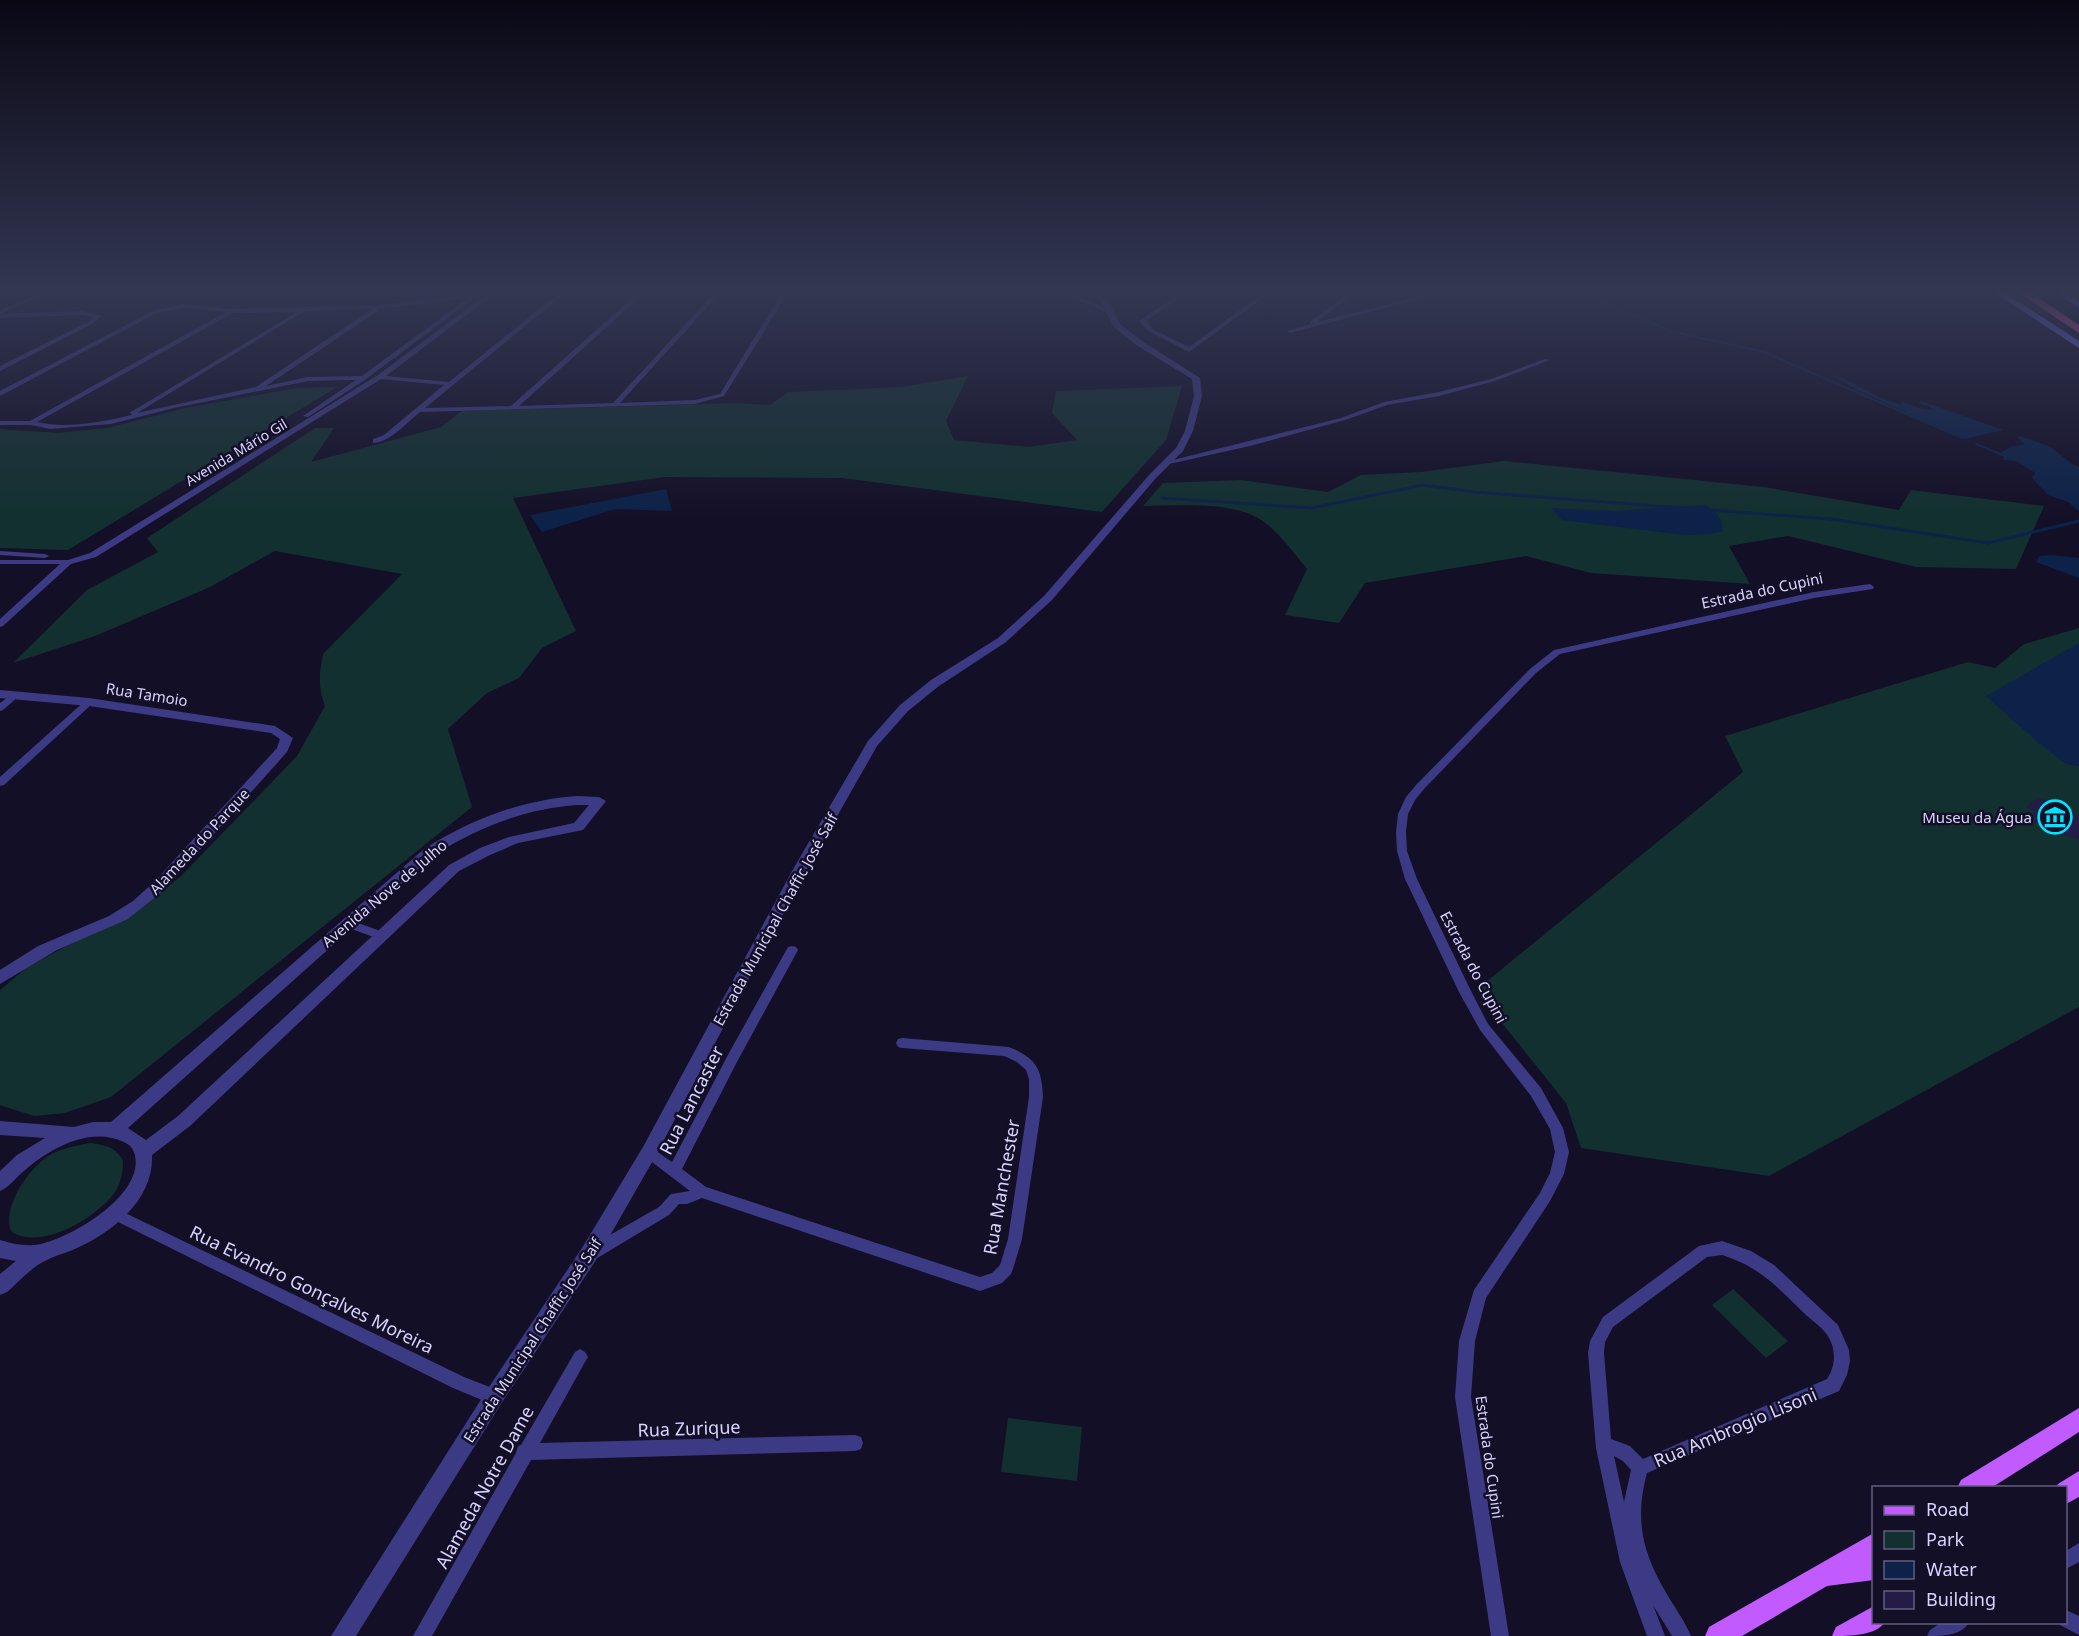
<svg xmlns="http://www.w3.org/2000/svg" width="2079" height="1636" viewBox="0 0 2079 1636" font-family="'Noto Sans',sans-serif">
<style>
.green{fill:#12302f}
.water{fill:#0c2248}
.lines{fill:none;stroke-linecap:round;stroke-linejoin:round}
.stream-far1{stroke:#0c2248;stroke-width:2}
.stream{stroke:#0c2248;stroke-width:3}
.building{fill:#241b47}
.minor{fill:#3d3a85;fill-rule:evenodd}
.tertiary{fill:#3d3a85;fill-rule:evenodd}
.secondary{fill:#6f6bff;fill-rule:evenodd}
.primary{fill:#c25bff;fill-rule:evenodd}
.motorway{fill:#ff4fa3;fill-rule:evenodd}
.labels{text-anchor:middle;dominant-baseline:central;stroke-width:5;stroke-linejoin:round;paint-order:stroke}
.far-street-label{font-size:14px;fill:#d9d4ff;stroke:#130f26}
.street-label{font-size:15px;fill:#d9d4ff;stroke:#130f26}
.poi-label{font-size:15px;fill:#d9d4ff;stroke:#130f26;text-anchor:end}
.near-street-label{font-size:18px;fill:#d9d4ff;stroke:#130f26}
</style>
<rect width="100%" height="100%" fill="#130f26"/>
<g class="green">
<path d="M968,376L946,421L954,440L1029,447L1077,440L1052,413L1056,391L1182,386L1166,440L1102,512L842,478L665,477L513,498L576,631L542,648L519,678L487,693L448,729L472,807L111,1097L65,1113L34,1116L0,1105V990L26,968L72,943L130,917L181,876L297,756L325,706C318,688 319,673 323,654L402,574L275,551L208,588L95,636L13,663L87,590L158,552L147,538L315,428H334L311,462L441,427L462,411L737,403L770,405L788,392L902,387Z"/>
<polygon points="337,387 68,550 0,548 0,429 58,433 107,428 186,408 296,388"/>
<path d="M1504,461L1764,487L1899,510L1911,490L2044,506L2016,569L1916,567L1788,536L1729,546L1750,584L1591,573L1526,556L1365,583L1339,623L1285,615L1307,569C1292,551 1278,530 1258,518C1228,501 1177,506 1143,506L1163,483L1240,480L1328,492L1361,475L1421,472Z"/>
<polygon points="2079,628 2079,1007 1769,1176 1581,1148 1566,1103 1498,1018 1481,986 1743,772 1725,736 1968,662 1995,668 2024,644"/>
<path d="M89,1143C105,1145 114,1146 123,1160C123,1170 122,1177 118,1187C104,1214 42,1252 12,1232C0,1209 30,1166 50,1155C62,1148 76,1146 89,1143Z"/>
<polygon points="1733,1289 1788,1341 1766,1358 1712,1305"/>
<polygon points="1008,1418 1082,1427 1077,1481 1001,1472"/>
</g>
<g class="water">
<polygon points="62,291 140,291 123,297 52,296"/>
<polygon points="1829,372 1888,401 1901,404 1901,401 1922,409 1933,410 1931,407 1918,403 1921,401 2003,430 1965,439 1857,390"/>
<polygon points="2021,436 2051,447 2072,464 2079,467 2079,511 2068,502 2048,495 2032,478 2035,473 2016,461 2004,460 2003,456 1996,455 2013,446 2025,445 2017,437"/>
<polygon points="666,489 672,511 615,509 542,532 530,515"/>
<path d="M1705,505C1716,511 1722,518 1723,531L1710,534L1684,535L1562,520L1551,508L1614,511Z"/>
<polygon points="2051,555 2079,558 2079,578 2036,562 2039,556"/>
<polygon points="2079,643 2079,766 2066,764 2035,740 1986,696"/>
</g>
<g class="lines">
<g class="stream-far1">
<polyline points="1577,291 1670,331 1764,352 1962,438"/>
<polyline points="1976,444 2000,454"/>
</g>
<g class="stream">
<polyline points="1996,452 2000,454"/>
<polyline points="1162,498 1312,508 1423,485 1475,492 1682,508"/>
<polyline points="1711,510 1831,519 1988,543 2079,521"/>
</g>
</g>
<polygon class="building" points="2039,797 2079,816 2079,839 2062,835 2029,819 2035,811 2026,807"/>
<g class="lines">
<g class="minor">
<polygon points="46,291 54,291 0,314 0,310"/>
<path d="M477,291H484L366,379L308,417L303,416L356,380L308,381L174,408L111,424L50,429L31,425H0V421H30L226,312L184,308L157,313L0,396V391L155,310L184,304L232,309L379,305L474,294ZM468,298L362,376L308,377L266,386L381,309ZM372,309L256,387L137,413L305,311ZM297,312L131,412L130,413L132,415C102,422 67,429 37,422L233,313Z"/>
<path d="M491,291H498L386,376L449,382L561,291H568L425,408L511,406L640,291H647L519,406L613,403L716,291H722L620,403L695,400L720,394L783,291H789L724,396L695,404L420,412C407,422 390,443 373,443V439L384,435L444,385L381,379L96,557L71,564L3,626L0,627V619L60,564H0V560H68L90,553L378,375Z"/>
<polygon points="1056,291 1065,291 1112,311 1107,312"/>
<polygon points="1183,291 1190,291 1146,321 1154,330 1189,347 1266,291 1273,291 1189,352 1150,332 1139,321"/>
<polygon points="1351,291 1358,291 1317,322 1440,291 1443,293 1290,333 1287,331 1310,324 1310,322"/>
<polygon points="82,311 102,316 92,324 0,371 0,366 88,322 94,317 82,315 0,318 0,314"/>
<polygon points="1545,359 1550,360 1495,381 1439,396 1387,405 1345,420 1250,446 1169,464 1165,462 1341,418 1384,402 1439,392 1491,379"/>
<polygon points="0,551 45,554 49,556 45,558 0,555"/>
<polygon points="1870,584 1874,587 1873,589 1814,598 1560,654 1536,673 1424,789 1415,800 1408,814 1406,832 1407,851 1417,879 1471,991 1488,1024 1541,1088 1563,1128 1569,1152 1564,1174 1550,1201 1486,1298 1475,1341 1471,1397 1509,1636 1491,1636 1455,1397 1459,1341 1474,1290 1540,1193 1550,1173 1555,1152 1550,1129 1531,1096 1480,1030 1459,992 1405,879 1397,851 1396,832 1398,814 1406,797 1416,785 1530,669 1554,650 1814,592"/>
<polygon points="15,692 18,693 20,695 18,697 3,710 0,711 0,703"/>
<polygon points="89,699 92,700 94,702 92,704 4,785 0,786 0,777 86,700"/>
<polygon points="347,919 386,933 388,936 386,939 382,940 343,926 341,923 343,920"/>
<path d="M792,946L796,947L798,950L738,1060L682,1169L706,1187L980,1277L992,1273L1000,1265L1008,1239L1029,1097V1079L1026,1070L1017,1062L1004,1056L902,1048L898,1047L896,1043L898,1039L902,1038L1009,1047C1036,1058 1042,1069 1043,1097L1022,1239L1013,1269L1011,1274L1002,1283L980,1291L702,1198L687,1204H679L669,1215L599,1257L594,1259L589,1257L587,1252L589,1247L659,1207L671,1194L690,1191L644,1156L642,1152L644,1148L649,1146L672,1162L729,1053L788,947Z"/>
<polygon points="115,1208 464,1377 500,1391 502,1397 500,1403 494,1405 453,1388 110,1218 108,1214 110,1210"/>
<path d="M1722,1241L1751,1251L1774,1265L1838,1325L1849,1350L1850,1361L1847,1375L1839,1391L1647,1473C1634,1522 1643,1554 1668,1596C1676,1609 1685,1622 1691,1636H1672L1653,1605L1665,1636H1647L1620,1562L1596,1448L1588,1353L1590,1341L1603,1317L1699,1246ZM1722,1255C1760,1267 1776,1286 1804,1313C1811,1320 1822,1327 1828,1336C1836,1349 1836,1366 1827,1379L1643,1459L1630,1446L1611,1439L1604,1353L1605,1342L1613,1327L1707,1257ZM1614,1456L1623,1461L1631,1470L1624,1502Z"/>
<polygon points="580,1349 585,1352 588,1357 585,1362 540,1443 855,1435 861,1437 863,1443 861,1449 855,1451 531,1460 432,1636 413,1636 516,1453 518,1446 521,1445 575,1352"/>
<polygon points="2079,1543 2079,1562 2066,1569 2066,1551"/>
<polygon points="2066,1610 2079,1616 2079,1635 2060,1625 2059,1622 2066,1622"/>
<path d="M1942,1622H1969C1962,1636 1942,1636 1927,1636L1930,1630Z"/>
</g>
<g class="tertiary">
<polygon points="1095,291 1103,291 1120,324 1142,341 1200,378 1202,396 1193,431 1183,451 1156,478 1052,600 1006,642 939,686 908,711 877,746 806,871 655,1157 596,1260 501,1404 356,1636 331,1636 487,1390 582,1248 643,1147 792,871 868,741 900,705 931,680 998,638 1044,596 1150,474 1176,448 1185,431 1194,396 1192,379 1136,345 1114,327"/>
<polygon points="0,690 89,698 275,726 293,738 287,752 164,890 128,919 57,950 0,984 0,970 38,946 109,916 133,901 154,882 277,748 280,739 271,733 89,706 0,698"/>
<path d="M577,796L599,797L606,801L583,830L518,843L490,855L459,871L190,1126L152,1155C154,1199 114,1231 77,1248C67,1253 56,1255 47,1260C32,1266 19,1282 7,1292L0,1295V1274L16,1261L0,1258V1240C13,1244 27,1247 41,1244C73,1237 148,1193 134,1152C131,1143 120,1140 112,1138C81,1131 47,1151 24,1171C16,1177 10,1187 0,1191V1171L17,1155L45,1138L0,1135V1121L74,1127L93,1122H111L424,849C472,819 521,800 577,796ZM577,805H589L574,823L509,837L480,848L449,865L178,1116L146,1140L128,1128L434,855C479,827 524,809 577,805Z"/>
</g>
<g class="secondary">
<polygon points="1992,291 2002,291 2079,341 2079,348"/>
<polygon points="2053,291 2063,291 2079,301 2079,308"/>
</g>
<g class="primary">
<polygon points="2079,1408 2079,1432 1991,1488 1957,1488 1961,1480"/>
<polygon points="2079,1471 2079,1497 2066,1504 2066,1488 2056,1488 2058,1484"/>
<polygon points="1874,1533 1874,1580 1827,1586 1742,1636 1705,1636 1709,1627"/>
<path d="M1874,1606V1622H1885C1876,1636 1849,1636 1832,1636L1836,1627Z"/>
</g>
<polygon class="motorway" points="2016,291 2028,291 2079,325 2079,333"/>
</g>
<linearGradient id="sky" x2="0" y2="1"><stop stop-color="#0a0815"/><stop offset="0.56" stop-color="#333752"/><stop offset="1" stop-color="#333752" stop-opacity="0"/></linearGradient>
<rect width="2079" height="520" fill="url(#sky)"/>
<defs>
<symbol id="museum-ring" viewBox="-11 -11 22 22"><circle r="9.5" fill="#130f26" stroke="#00e5ff" stroke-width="1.5"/><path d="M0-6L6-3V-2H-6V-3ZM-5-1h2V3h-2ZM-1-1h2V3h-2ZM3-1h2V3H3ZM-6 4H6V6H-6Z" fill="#00e5ff"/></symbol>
</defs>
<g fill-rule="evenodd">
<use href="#museum-ring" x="2036" y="798" width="38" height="38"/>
</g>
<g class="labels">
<g class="far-street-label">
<text transform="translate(236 452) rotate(-31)">Avenida Mário Gil</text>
</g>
<g class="street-label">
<text transform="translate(1762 590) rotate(-12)">Estrada do Cupini</text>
<text transform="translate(147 694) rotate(9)">Rua Tamoio</text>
<text transform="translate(199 841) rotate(-47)">Alameda do Parque</text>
<text transform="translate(384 893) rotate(-40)">Avenida Nove de Julho</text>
<text transform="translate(775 919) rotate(-61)">Estrada Municipal Chaffic José Saif</text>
<text transform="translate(1474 967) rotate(62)">Estrada do Cupini</text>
<text transform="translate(532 1340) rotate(-57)">Estrada Municipal Chaffic José Saif</text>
<text transform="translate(1490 1457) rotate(82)">Estrada do Cupini</text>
</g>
<g class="poi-label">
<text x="2032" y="817">Museu da Água</text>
</g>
<g class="near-street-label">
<text transform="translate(691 1100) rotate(-63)">Rua Lancaster</text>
<text transform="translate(1001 1187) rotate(-80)">Rua Manchester</text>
<text transform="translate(312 1289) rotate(26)">Rua Evandro Gonçalves Moreira</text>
<text transform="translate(1735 1427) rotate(-23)">Rua Ambrogio Lisoni</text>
<text transform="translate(689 1428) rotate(-2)">Rua Zurique</text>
<text transform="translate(484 1487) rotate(-61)">Alameda Notre Dame</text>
</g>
</g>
<rect x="1872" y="1486" width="195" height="138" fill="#130f26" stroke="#625e7d" stroke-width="1.5"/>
<rect x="1884" y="1506" width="30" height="9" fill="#c25bff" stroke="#625e7d" stroke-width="1.5"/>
<text x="1926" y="1516" font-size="18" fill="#d9d4ff">Road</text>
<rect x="1884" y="1531" width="30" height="18" fill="#12302f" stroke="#625e7d" stroke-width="1.5"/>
<text x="1926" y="1546" font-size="18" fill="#d9d4ff">Park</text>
<rect x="1884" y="1561" width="30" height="18" fill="#0c2248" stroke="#625e7d" stroke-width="1.5"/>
<text x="1926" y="1576" font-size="18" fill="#d9d4ff">Water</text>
<rect x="1884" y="1591" width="30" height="18" fill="#241b47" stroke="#625e7d" stroke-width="1.5"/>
<text x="1926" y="1606" font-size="18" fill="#d9d4ff">Building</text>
</svg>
